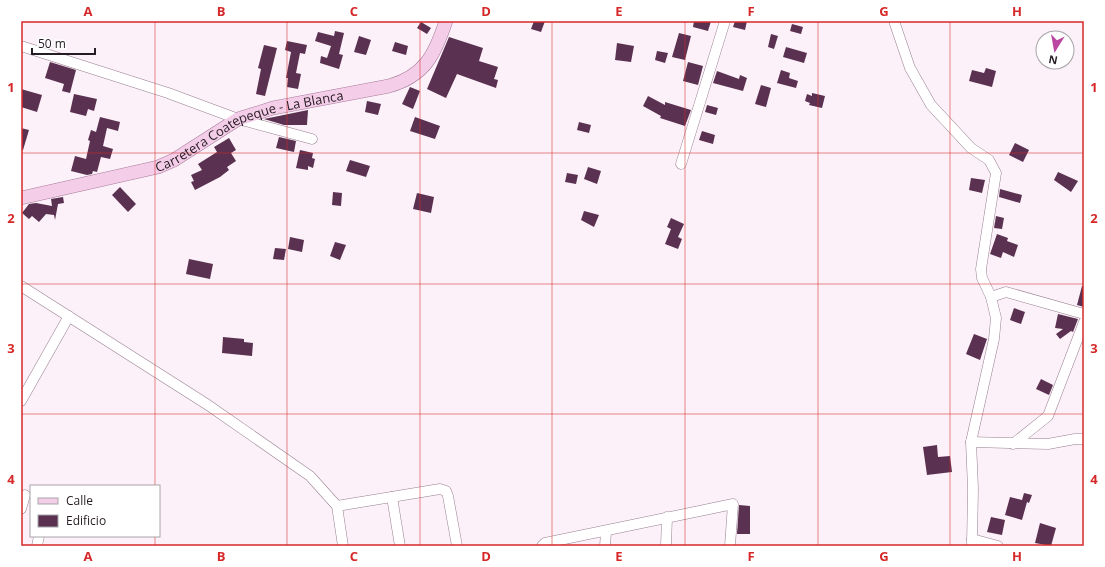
<svg xmlns="http://www.w3.org/2000/svg" width="1105" height="567" viewBox="0 0 1105 567" font-family="'Open Sans',sans-serif">
<style>
.building{fill:#5b3151}
.lines{fill:none;stroke-linecap:round;stroke-linejoin:round}
.minor-casing{stroke:#987f91;stroke-width:11}
.major-casing{stroke:#a77a9b;stroke-width:14}
.minor{stroke:#fff;stroke-width:10}
.major{stroke:#f4cee9;stroke-width:13}
.grid{fill:none;stroke:#d62828;stroke-width:1;stroke-opacity:0.55}
.labels{text-anchor:middle;dominant-baseline:central;stroke-width:4;stroke-linejoin:round;paint-order:stroke}
.street-label{font-size:13px;fill:#261c23;stroke:#fff}
.neatline{fill:none;stroke:#d62828;stroke-width:1.5}
.grid-label{font-size:13px;text-anchor:middle;font-weight:bold;fill:#d62828}
</style>
<rect width="100%" height="100%" fill="#fcf1f8"/>
<g class="building">
<polygon points="534,21 545,21 541,32 531,29"/>
<polygon points="694,21 711,21 708,31 693,27"/>
<polygon points="735,21 747,21 745,30 733,27"/>
<polygon points="421,22 431,28 427,34 417,28"/>
<polygon points="792,24 803,27 801,34 790,31"/>
<polygon points="335,31 344,33 339,54 343,55 339,69 320,63 321,56 327,58 331,46 315,41 318,32 334,36"/>
<polygon points="679,33 691,36 685,60 672,57"/>
<polygon points="771,34 778,36 774,49 768,47"/>
<polygon points="359,36 371,40 366,55 354,52"/>
<polygon points="449,37 483,48 479,61 498,67 494,79 498,80 496,88 457,74 446,98 427,89"/>
<polygon points="287,41 307,45 305,54 300,53 296,73 301,74 298,89 287,87 288,78 286,78 291,52 285,50"/>
<polygon points="395,42 408,46 406,55 392,51"/>
<polygon points="617,43 634,46 631,62 615,60"/>
<polygon points="264,45 277,48 265,96 256,94 261,69 258,68"/>
<polygon points="786,47 807,53 804,63 783,57"/>
<polygon points="657,51 668,53 665,63 655,60"/>
<polygon points="50,62 76,70 70,93 62,91 64,84 45,78"/>
<polygon points="688,62 703,66 698,85 683,81"/>
<polygon points="986,68 996,71 992,87 969,81 972,70 984,73"/>
<polygon points="781,70 790,73 789,78 798,81 796,88 777,83"/>
<polygon points="717,71 739,79 740,75 747,78 743,91 713,83"/>
<polygon points="761,85 771,88 766,107 755,104"/>
<polygon points="410,87 420,91 413,109 402,104"/>
<polygon points="21,89 42,95 37,112 21,107"/>
<polygon points="812,93 825,96 822,108 809,105 810,103 805,101 807,94 812,96"/>
<polygon points="74,94 97,99 94,111 88,109 86,116 70,112"/>
<polygon points="648,96 665,105 665,102 691,110 685,126 660,118 661,116 643,106"/>
<polygon points="367,101 381,104 378,115 365,112"/>
<polygon points="707,105 718,108 716,115 705,112"/>
<polygon points="308,110 307,125 284,125 264,119"/>
<polygon points="100,117 120,122 118,131 107,128 103,146 113,149 110,159 101,157 97,172 93,171 92,174 87,175 71,171 75,156 86,159 90,141 88,140 91,130 96,132"/>
<polygon points="415,117 440,126 435,139 410,131"/>
<polygon points="579,122 591,125 589,133 577,130"/>
<polygon points="21,128 29,130 23,150 21,150"/>
<polygon points="702,131 715,135 713,144 699,140"/>
<polygon points="279,137 296,141 294,152 276,148"/>
<polygon points="229,138 236,150 231,153 236,161 227,167 229,170 220,177 195,190 191,182 194,181 191,175 202,170 198,164 217,152 214,147"/>
<polygon points="1015,143 1029,150 1023,162 1009,155"/>
<polygon points="300,150 313,153 312,158 315,159 313,168 308,166 308,170 296,168"/>
<polygon points="350,160 370,166 366,177 346,171"/>
<polygon points="588,167 601,171 597,184 584,179"/>
<polygon points="1058,172 1078,181 1071,192 1054,180"/>
<polygon points="567,173 578,175 576,184 565,182"/>
<polygon points="971,178 985,180 982,193 969,190"/>
<polygon points="120,187 136,204 128,212 112,195"/>
<polygon points="1000,189 1022,195 1020,203 999,197"/>
<polygon points="333,192 342,193 341,206 332,205"/>
<polygon points="417,193 434,197 431,213 413,209"/>
<polygon points="63,197 64,203 58,204 55,220 54,215 46,214 39,222 32,216 29,219 22,213 29,204 36,203 52,206 51,199"/>
<polygon points="584,211 599,215 594,227 581,220"/>
<polygon points="996,216 1004,218 1002,229 994,228"/>
<polygon points="671,218 684,224 678,237 682,239 678,249 665,244 671,229 667,227"/>
<polygon points="997,234 1008,238 1007,241 1018,245 1014,257 1003,252 1001,258 990,254"/>
<polygon points="290,237 304,240 302,252 288,249"/>
<polygon points="335,242 346,245 340,260 330,256"/>
<polygon points="275,248 286,249 284,260 273,259"/>
<polygon points="189,259 213,264 210,279 186,274"/>
<polygon points="1082,286 1084,287 1084,307 1077,305"/>
<polygon points="1014,308 1025,312 1021,324 1010,320"/>
<polygon points="1058,314 1078,319 1073,332 1071,331 1060,339 1056,334 1063,329 1055,328"/>
<polygon points="974,334 987,339 980,360 966,354"/>
<polygon points="223,337 244,339 244,342 253,343 252,356 222,353"/>
<polygon points="1041,379 1053,385 1049,395 1036,389"/>
<polygon points="937,445 938,457 950,456 952,472 927,475 923,447"/>
<polygon points="1024,493 1032,495 1029,503 1027,502 1022,520 1005,515 1010,497 1022,500"/>
<polygon points="739,505 750,506 750,534 737,534"/>
<polygon points="991,517 1005,520 1002,535 987,532"/>
<polygon points="1040,523 1056,528 1051,546 1035,543"/>
</g>
<g class="lines">
<defs>
<g id="minor">
<polyline points="894,21 910,68 931,105 971,148 989,160 996,173 981,269 982,278 991,297 996,318 994,339 971,442 973,488 972,546"/>
<polyline points="21,46 168,93 238,119 312,139"/>
<polyline points="681,164 725,21"/>
<polyline points="21,286 208,405 310,476 337,506 343,546"/>
<polyline points="991,297 1006,292 1084,314"/>
<polyline points="21,401 69,316"/>
<polyline points="971,442 1048,444 1075,439 1084,439"/>
<polyline points="1013,444 1048,416 1084,322"/>
<polyline points="392,497 400,546"/>
<polyline points="337,506 440,489 446,491 448,496 457,546"/>
<polyline points="21,509 25,495"/>
<polyline points="972,539 998,546"/>
<polyline points="37,546 39,536"/>
<polyline points="542,546 545,543 733,504 730,546"/>
<polyline points="605,546 606,532"/>
<polyline points="666,546 667,517"/>
</g>
<g id="major">
<path id="s1" d="M21,198L158,167L174,160L238,119L273,108L389,86C425,76 435,54 446,21"/>
</g>
</defs>
<use href="#minor" class="minor-casing"/>
<use href="#major" class="major-casing"/>
<use href="#minor" class="minor"/>
<use href="#major" class="major"/>
</g>
<path class="grid" d="M155,21V486M287,21V546M420,21V546M552,21V546M685,21V546M818,21V546M950,21V546M21,153H1084M21,284H1084M21,414H1084M155,536V546"/>
<g class="labels">
<g class="street-label">
<text stroke="none"><textPath href="#s1" startOffset="240">Carretera Coatepeque - La Blanca</textPath></text>
</g>
</g>
<rect width="1105" height="567" fill="none" stroke="#ffffff" stroke-width="44"/>
<rect x="30" y="485" width="130" height="52" fill="#ffffff" stroke="#a8a4a7"/>
<rect x="38" y="498" width="20" height="6" fill="#f4cee9" stroke="#a8a4a7"/>
<text x="66" y="505" font-size="12" fill="#261c23">Calle</text>
<rect x="38" y="515" width="20" height="12" fill="#5b3151" stroke="#a8a4a7"/>
<text x="66" y="525" font-size="12" fill="#261c23">Edificio</text>
<g transform="translate(1055 50) rotate(191)"><circle r="19" fill="#ffffff" stroke="#a8a4a7"/>
<path d="M0-3L7 15L0 10L-7 15Z" fill="#ba48a3"/>
<text y="-6" font-size="11" font-weight="bold" text-anchor="middle" fill="#261c23">N</text>
</g>
<path d="M32 48v6h63v-6" fill="none" stroke="#261c23" stroke-width="2"/>
<text x="38" y="48" font-size="12" fill="#261c23" stroke="#ffffff" stroke-width="3" paint-order="stroke">50 m</text>
<rect x="22" y="22" width="1061" height="523" class="neatline"/>
<g class="grid-label">
<text x="88" y="16">A</text>
<text x="221" y="16">B</text>
<text x="354" y="16">C</text>
<text x="486" y="16">D</text>
<text x="619" y="16">E</text>
<text x="751" y="16">F</text>
<text x="884" y="16">G</text>
<text x="1017" y="16">H</text>
<text x="11" y="92">1</text>
<text x="1094" y="92">1</text>
<text x="11" y="223">2</text>
<text x="1094" y="223">2</text>
<text x="11" y="353">3</text>
<text x="1094" y="353">3</text>
<text x="11" y="484">4</text>
<text x="1094" y="484">4</text>
<text x="88" y="561">A</text>
<text x="221" y="561">B</text>
<text x="354" y="561">C</text>
<text x="486" y="561">D</text>
<text x="619" y="561">E</text>
<text x="751" y="561">F</text>
<text x="884" y="561">G</text>
<text x="1017" y="561">H</text>
</g>
</svg>
